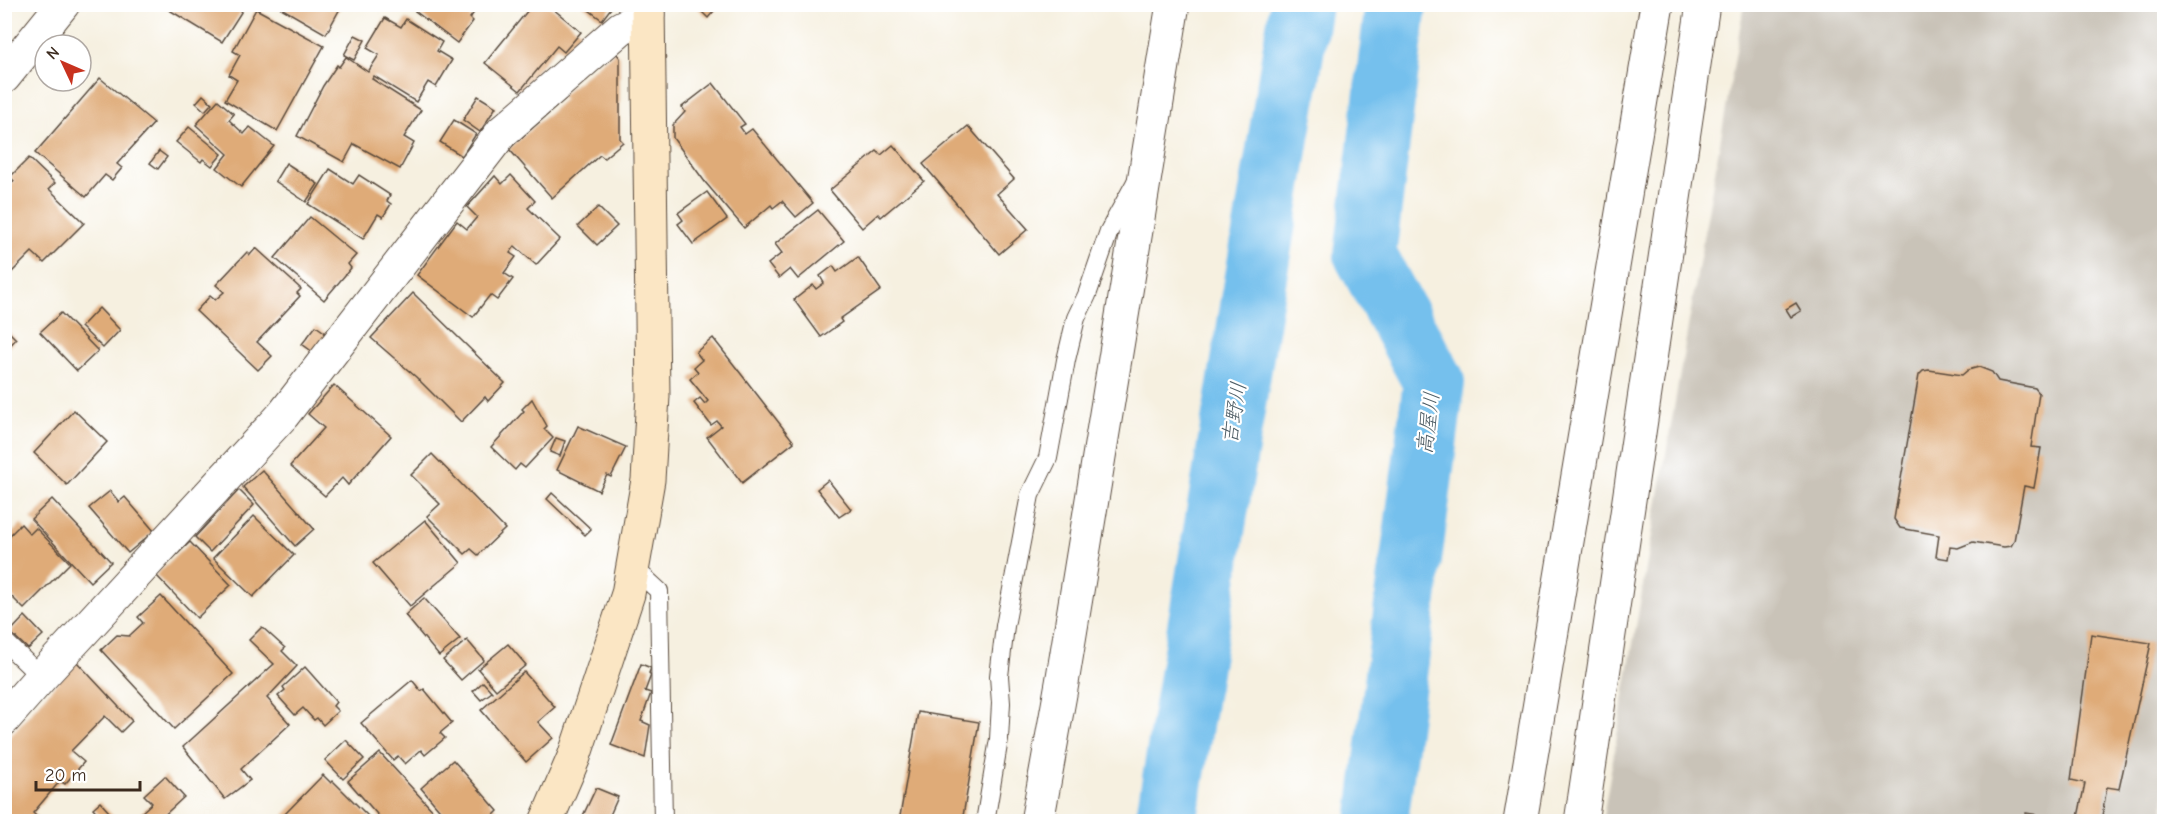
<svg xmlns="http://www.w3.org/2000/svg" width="2169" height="826" viewBox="0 0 2169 826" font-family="'Comic Neue','Klee One',sans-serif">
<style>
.industrial{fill:#c9c3b8}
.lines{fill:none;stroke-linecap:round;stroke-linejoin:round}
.river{stroke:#74c0ed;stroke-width:62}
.building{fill:#dfab78}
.lane-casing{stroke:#57483b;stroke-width:20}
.street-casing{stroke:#57483b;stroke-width:35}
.secondary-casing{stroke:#57483b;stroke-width:35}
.lane{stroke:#fff;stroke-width:18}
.street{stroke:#fff;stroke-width:33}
.secondary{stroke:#fbe6c4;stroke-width:33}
.labels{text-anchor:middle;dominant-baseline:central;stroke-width:4.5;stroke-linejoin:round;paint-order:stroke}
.water-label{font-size:21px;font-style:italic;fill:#4f5e66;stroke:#fff}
</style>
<rect width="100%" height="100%" fill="#fff"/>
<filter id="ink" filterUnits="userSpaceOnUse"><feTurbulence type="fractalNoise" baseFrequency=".0167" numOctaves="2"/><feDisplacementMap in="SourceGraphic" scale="12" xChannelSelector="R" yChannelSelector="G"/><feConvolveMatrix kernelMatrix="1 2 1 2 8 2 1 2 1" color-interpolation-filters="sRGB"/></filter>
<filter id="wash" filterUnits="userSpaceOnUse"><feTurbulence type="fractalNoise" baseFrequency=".008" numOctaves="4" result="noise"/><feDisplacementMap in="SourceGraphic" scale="24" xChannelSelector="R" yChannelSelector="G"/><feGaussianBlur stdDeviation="1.35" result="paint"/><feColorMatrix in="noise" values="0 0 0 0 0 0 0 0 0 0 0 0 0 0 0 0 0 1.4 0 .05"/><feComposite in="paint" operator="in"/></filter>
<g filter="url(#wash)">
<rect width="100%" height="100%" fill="#f6f0e0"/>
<polygon class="industrial" points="1744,5 2164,5 2164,821 1602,822"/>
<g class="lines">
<g class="river">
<polyline points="1166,822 1301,4"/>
<polyline points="1377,822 1434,382 1365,255 1396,4"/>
</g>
</g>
<g id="blocks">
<g class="building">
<polygon points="274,4 340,4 342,5 326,34"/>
<polygon points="414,4 480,4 470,18 473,21 457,43 411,8"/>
<polygon points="533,4 547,4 581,32 564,52 557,46 520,91 485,63"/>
<polygon points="581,4 614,4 602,20"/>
<polygon points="694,4 720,4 708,18"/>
<polygon points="161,5 243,5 245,6 222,42"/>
<polygon points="256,9 324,46 277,131 225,100 237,80 229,75 240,55 233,51"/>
<polygon points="385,18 401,27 406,19 442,42 437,51 452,60 436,87 428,82 416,102 374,76 372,79 421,110 404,137 414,143 400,169 354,144 344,162 297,136 323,86 337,65 339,67 346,57 368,72 379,55 367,48"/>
<polygon points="355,35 365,40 354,60 344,55"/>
<polygon points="615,51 620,58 620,139 623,142 604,158 600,155 552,198 509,149 565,99 561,96"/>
<polygon points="100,78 154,123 117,164 122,168 112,180 105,175 86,197 35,153"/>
<polygon points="713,83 745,124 740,127 745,134 752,129 813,203 796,217 782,201 773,208 771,205 744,228 705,182 673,138 673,125 685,112 682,107"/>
<polygon points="203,95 212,103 205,111 196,103"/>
<polygon points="478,96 496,107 480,132 463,120"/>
<polygon points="218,100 234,114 229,120 244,134 250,127 274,146 241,187 217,168 228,154 196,125"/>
<polygon points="454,120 476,134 462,156 440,142"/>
<polygon points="968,126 1014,179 997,194 1028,229 999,254 923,164"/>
<polygon points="189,127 222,154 212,166 203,159 201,162 176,142"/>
<polygon points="893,145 924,181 881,217 878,214 862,228 830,190 877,151 881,155"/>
<polygon points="159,151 167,157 158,169 150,163"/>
<polygon points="29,158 55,183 49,189 84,223 44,263 32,252 4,280 4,191 14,181 10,177"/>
<polygon points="286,163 318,184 306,202 275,181"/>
<polygon points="330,169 353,184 359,175 390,195 387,201 391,204 383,217 378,214 363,239 308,204"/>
<polygon points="511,175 535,201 528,208 560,239 536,265 515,246 510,253 516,257 504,273 513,279 497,300 490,295 473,317 417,275 457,221 467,229 477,217 467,207 495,176 502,184"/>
<polygon points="707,192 727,219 693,244 678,224 683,220 678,213"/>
<polygon points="598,207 617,226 597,245 578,226"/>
<polygon points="818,210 844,241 798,279 790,269 779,278 768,264 782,253 775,244"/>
<polygon points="310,217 356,255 348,264 351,268 324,300 275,258"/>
<polygon points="256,248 301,289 297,293 300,296 257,342 272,356 258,370 196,311 210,296 215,300 224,292 216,285 247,252 250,255"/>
<polygon points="858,257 881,290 840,319 842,322 821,337 794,300 813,285 816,289 824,283 820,276 833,266 837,272"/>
<polygon points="413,293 505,383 488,401 485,397 461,422 416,377 371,338"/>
<polygon points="1796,303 1801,311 1791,317 1786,309"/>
<polygon points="99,308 120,330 103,348 81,327"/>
<polygon points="61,313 98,351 77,371 40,332"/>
<polygon points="316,326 331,337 317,355 302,344"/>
<polygon points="5,328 16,339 5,351"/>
<polygon points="713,338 794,442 742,483 707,437 721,426 717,421 711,425 694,403 700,398 705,404 708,401 690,379 698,372 694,367 702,360 696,352"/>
<polygon points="1979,367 1992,372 1998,381 2035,388 2039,393 2031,447 2041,448 2034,488 2024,486 2014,541 2011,546 2004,547 1973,542 1958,548 1950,547 1948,559 1936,557 1939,535 1900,528 1894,519 1919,375 1923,371 1929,370 1962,375 1968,370"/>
<polygon points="334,385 391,436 348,485 342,478 325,496 290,466 324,428 308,414"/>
<polygon points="532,399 547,426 544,429 553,438 525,468 520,464 515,470 491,447 524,411 522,409"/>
<polygon points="74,410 107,442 67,485 34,453"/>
<polygon points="578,426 626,447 611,477 607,475 599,491 557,470"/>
<polygon points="556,438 565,441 560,456 550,452"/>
<polygon points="432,454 505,529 478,555 471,549 465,554 427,516 440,504 411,475"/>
<polygon points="262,470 314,529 295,546 243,487"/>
<polygon points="828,480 851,509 839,517 817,489"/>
<polygon points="239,490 254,505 210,552 195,537"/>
<polygon points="110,491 119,502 125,497 154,531 128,553 89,508"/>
<polygon points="552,493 591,529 585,535 547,499"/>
<polygon points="52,499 111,562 90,582 31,519"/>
<polygon points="254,516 294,555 253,597 213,558"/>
<polygon points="425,520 461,563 410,606 373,563"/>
<polygon points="21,524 30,534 36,528 70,563 24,609 4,589 4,541"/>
<polygon points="190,542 231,585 197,618 156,575"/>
<polygon points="161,596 233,674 174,729 101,650 117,635 129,636 143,623 138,617"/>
<polygon points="424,598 460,639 439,656 405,615"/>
<polygon points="25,616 43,635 28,649 10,632"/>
<polygon points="262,627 285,648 282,651 297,666 267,698 290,724 241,769 250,780 225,799 183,747 274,664 249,640"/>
<polygon points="2091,634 2151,643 2119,789 2107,787 2101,822 2077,822 2085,783 2071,780"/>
<polygon points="467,640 484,660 461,680 443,660"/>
<polygon points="508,644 526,665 496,690 478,669"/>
<polygon points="76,661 132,721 121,732 105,716 71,751 84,762 65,784 60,781 33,813 38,818 34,822 4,822 4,743"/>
<polygon points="641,664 651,668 649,673 651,675 645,691 651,693 641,721 650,725 645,758 611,745"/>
<polygon points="305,667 336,702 333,706 338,711 323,725 317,718 314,720 303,708 295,715 278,696 285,690 283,687"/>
<polygon points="524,672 555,707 538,722 553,738 526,762 481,710"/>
<polygon points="412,680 421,691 424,689 452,723 440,733 445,738 425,755 421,750 405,764 398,756 393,760 361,723"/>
<polygon points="483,682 492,692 481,700 473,691"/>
<polygon points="918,712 979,722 962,822 899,822"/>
<polygon points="346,740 364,759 343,779 325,760"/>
<polygon points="380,753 434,812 423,822 384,822 348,781"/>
<polygon points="453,760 498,811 490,819 492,822 450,822 421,788"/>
<polygon points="323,775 331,783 333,781 374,822 286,822 288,819 284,815"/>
<polygon points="165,776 184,797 157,822 131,822 152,803 144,795"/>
<polygon points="596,788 618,797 607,822 580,822"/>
<polygon points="100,802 118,822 105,822 93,808"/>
<polygon points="2026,813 2067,820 2067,822 2025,822"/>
</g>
</g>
</g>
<g filter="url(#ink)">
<use href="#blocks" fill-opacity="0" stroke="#57483b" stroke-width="1.5"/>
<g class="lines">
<defs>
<g id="lane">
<polyline points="633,567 659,591 663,822"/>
<polyline points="4,641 41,677"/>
<polyline points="985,822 999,739 1001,703 999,676 1005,626 1030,495 1048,458 1066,360 1076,318 1087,295 1109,231 1137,180"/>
</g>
<g id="street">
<polyline points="4,77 63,4"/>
<polyline points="4,719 41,677 283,415 502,132 621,28 648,14"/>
<polyline points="1037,822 1062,683 1173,4"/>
<polyline points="1520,822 1657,4"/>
<polyline points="1581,822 1703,4"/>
</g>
<polyline id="secondary" points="546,822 574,757 628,594 648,480 653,396 648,4"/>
</defs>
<use href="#lane" class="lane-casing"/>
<use href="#street" class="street-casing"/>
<use href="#secondary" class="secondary-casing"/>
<use href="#lane" class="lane"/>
<use href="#street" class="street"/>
<use href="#secondary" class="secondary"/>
</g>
</g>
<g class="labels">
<g class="water-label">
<text transform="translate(1234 413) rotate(-81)">吉野川</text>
<text transform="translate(1428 423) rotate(-83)">高屋川</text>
</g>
</g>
<rect width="2169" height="826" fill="none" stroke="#fff" stroke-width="24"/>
<g transform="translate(63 63) rotate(314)"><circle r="28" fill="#ffffff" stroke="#b1aaa5" stroke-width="1.5"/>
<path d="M0-4.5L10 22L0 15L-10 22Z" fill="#c8321e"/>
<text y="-9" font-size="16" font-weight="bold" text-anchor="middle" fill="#3b2a1e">N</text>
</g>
<path d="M36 781v9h104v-9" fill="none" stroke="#3b2a1e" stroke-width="3"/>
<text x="45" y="781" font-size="18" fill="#3b2a1e" stroke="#ffffff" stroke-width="4.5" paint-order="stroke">20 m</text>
</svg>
